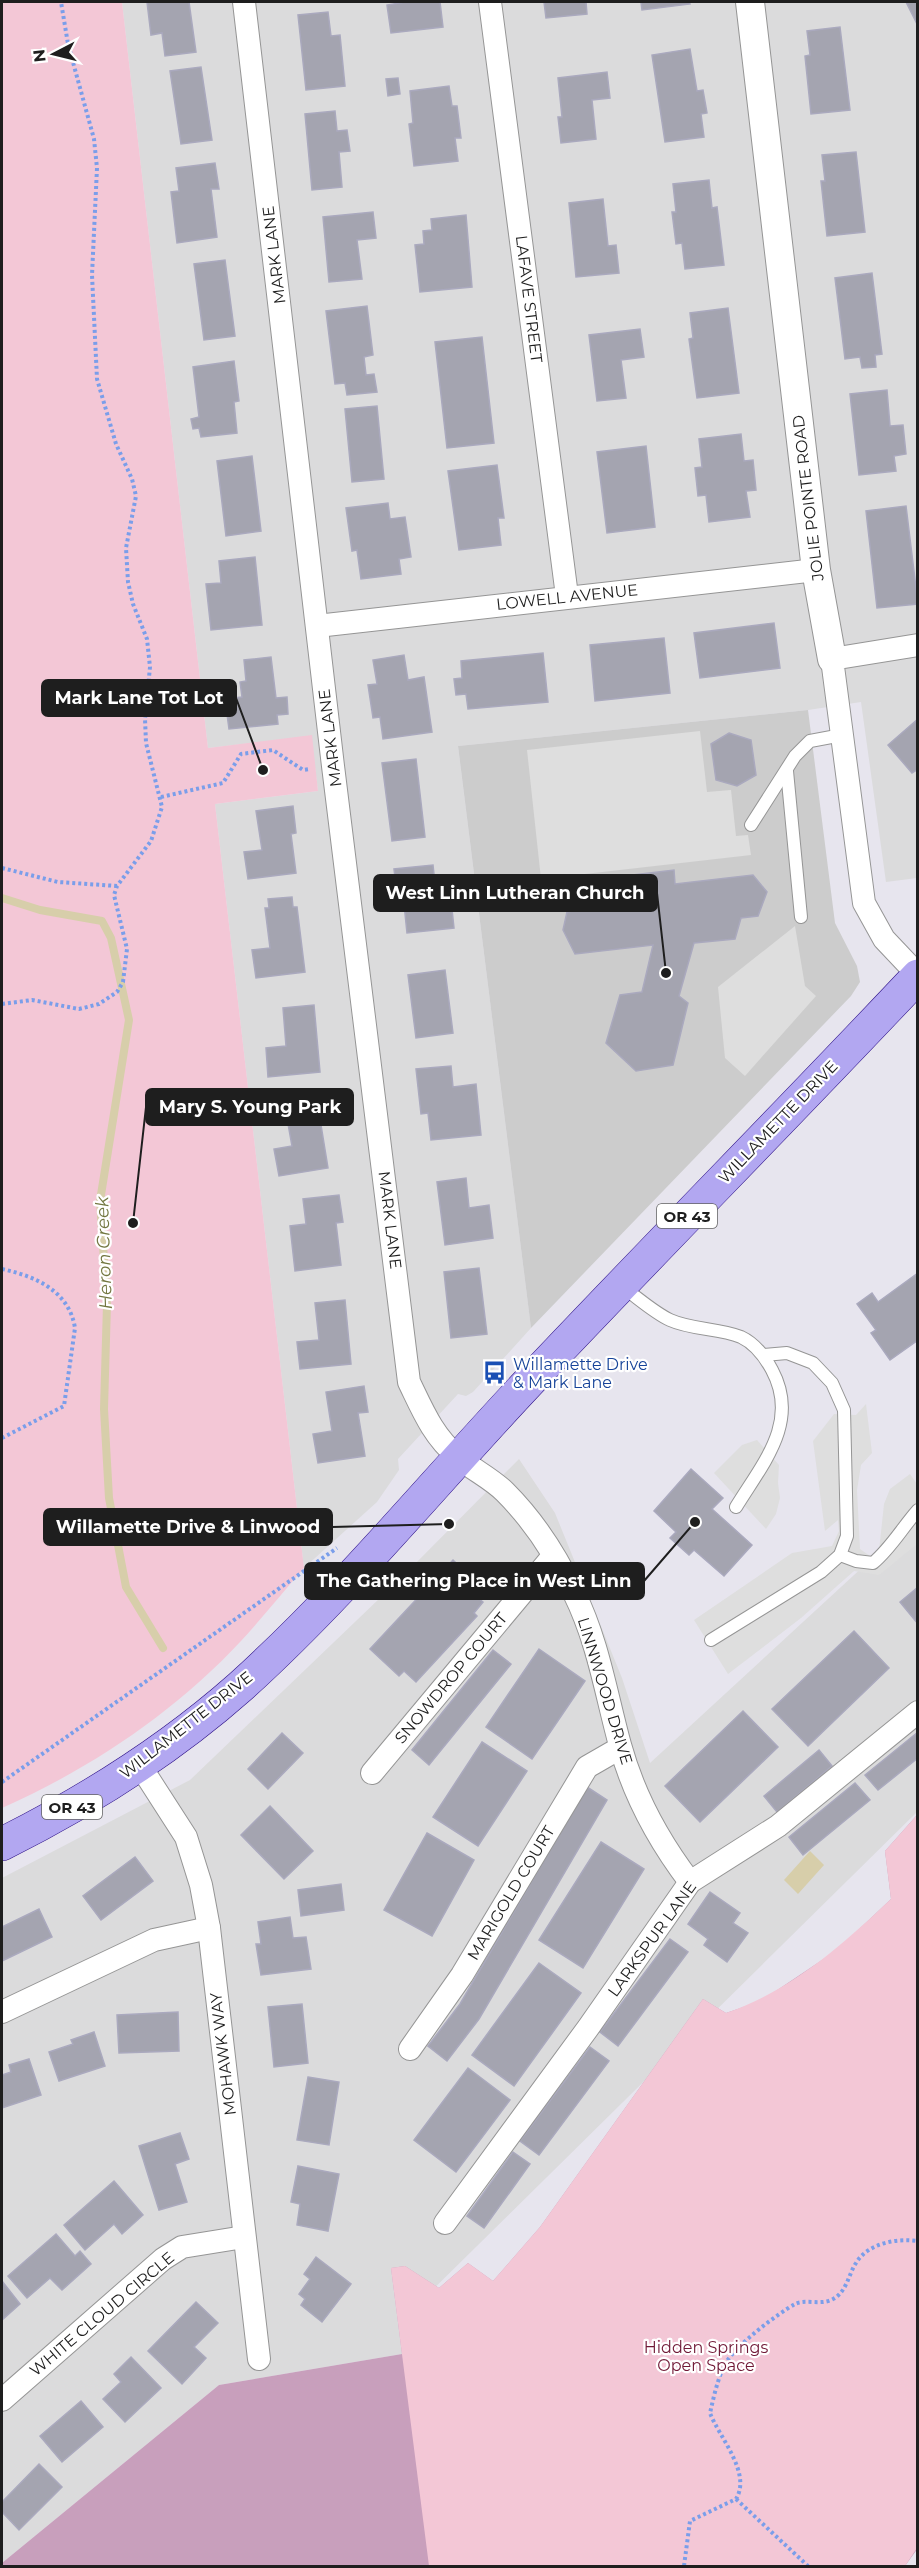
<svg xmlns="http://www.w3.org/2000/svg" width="919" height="2568" viewBox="0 0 919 2568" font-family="Montserrat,sans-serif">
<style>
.residential{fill:#dbdbdc}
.religious{fill:#ccc}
.forest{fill:#c89fbc}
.park{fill:#f3c7d6}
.parking{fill:#dedede}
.water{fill:#d7ceaa}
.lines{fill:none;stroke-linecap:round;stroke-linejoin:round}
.stream{stroke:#d7ceaa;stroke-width:8}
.building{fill:#a4a4b0;stroke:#aaa9be;stroke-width:1.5}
.service-casing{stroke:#959595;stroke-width:14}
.minor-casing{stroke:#959595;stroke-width:24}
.tertiary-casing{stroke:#959595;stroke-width:30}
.primary-casing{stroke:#2e1187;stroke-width:34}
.path{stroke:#7a9eea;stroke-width:4;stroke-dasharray:3 3;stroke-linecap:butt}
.service{stroke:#fff;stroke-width:12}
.minor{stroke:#fff;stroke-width:22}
.tertiary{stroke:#fff;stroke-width:28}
.primary{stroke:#b2a7f1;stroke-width:33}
.labels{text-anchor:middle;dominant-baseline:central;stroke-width:4.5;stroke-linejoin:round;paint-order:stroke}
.shield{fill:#fff;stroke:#626262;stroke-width:1.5}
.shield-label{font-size:15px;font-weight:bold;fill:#1e1e1e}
.street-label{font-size:16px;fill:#1e1e1e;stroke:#fff}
.transit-label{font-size:16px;fill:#164399;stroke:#fff;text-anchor:start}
.park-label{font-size:16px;fill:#701836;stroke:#fff}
.water-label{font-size:18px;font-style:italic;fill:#737741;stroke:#fff}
.leader{fill:none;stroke:#1e1e1e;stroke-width:2}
.callout-dot{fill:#1e1e1e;stroke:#fff;stroke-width:2}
.callout{fill:#1e1e1e;stroke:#1e1e1e;stroke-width:2}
.callout-label{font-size:18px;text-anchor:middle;font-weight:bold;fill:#fff}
</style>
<rect width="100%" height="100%" fill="#e7e5ee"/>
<g class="residential">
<polygon points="122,2 917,2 917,878 886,882 861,702 808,710 458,746 531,1328 473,1392 466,1396 458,1394 398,1459 399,1470 377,1502 304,1568 215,804 318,791 311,736 208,748"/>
<polygon points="519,1459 555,1513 622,1678 650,1763 917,1517 917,1812 408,2314 401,2267 391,2268 402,2354 219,2385 2,2563 2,1878 190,1780 405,1574"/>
</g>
<polygon class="religious" points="808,710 835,923 857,966 860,982 851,996 531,1328 458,746"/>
<polygon class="forest" points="917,1815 918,2548 905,2566 2,2566 2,2563 219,2385 402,2354 391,2268 405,2266 439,2288 468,2263 493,2281 540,2227 703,1999 726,2013 761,2001 837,1950 891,1899 885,1851"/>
<g class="park">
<path d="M2,2H122L208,748L312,735L318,791L215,804L304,1568C283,1592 263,1617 241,1641C175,1712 90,1769 2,1808Z"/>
<path d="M917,1815V2548L905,2566H429L391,2268L405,2266L439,2288L468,2263L493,2281L540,2227L703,1999L726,2013C792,1990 841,1946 891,1899L885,1851Z"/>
</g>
<g class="parking">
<polygon points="700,731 707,792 731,790 736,836 748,835 751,855 541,879 527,750"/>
<polygon points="795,926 805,986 816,996 745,1076 725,1058 718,987"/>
<polygon points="866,1404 872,1453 861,1465 857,1490 860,1549 870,1556 879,1551 884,1504 890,1489 910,1474 917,1484 917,1544 879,1575 854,1571 801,1618 728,1674 694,1620 792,1553 832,1546 839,1531 838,1520 825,1531 813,1441 834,1414 856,1415"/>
<polygon points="757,1440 779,1465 778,1483 780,1498 776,1514 766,1529 714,1473 742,1445"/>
</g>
<polygon class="water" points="810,1851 824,1865 798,1894 784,1880"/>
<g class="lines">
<polyline class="stream" points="2,898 40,910 102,921 111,938 129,1020 100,1201 107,1304 104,1409 109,1498 126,1587 163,1648"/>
</g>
<g class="building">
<polygon points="147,2 189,2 196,52 165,56 162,33 151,35"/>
<polygon points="405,2 440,2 443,27 391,33 387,5"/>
<polygon points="544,2 586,2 587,14 546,18"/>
<polygon points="641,2 689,2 690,4 642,10"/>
<polygon points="906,2 918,2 918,26"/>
<polygon points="328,12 331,36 340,35 345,86 306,90 298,15"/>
<polygon points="840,27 850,110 811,114 805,56 810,55 807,31"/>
<polygon points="690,49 697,91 703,90 707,113 701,114 704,137 665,142 652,55"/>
<polygon points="201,67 212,140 181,144 170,71"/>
<polygon points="607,72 610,98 592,100 596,139 561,143 558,117 562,117 558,78"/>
<polygon points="398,78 400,94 388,96 386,79"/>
<polygon points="449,86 452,106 457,106 461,138 455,138 458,161 414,166 409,124 413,123 410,91"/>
<polygon points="335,111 337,131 347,130 350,151 339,152 342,187 312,190 305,114"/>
<polygon points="856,152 865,232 827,236 821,181 825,181 822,155"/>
<polygon points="215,163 219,189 211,189 217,237 177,243 171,192 179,191 176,168"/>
<polygon points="709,180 712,208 717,207 724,265 685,269 682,243 676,244 672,212 676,212 673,184"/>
<polygon points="603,199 608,246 616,245 619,273 576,277 569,203"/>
<polygon points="373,212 376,238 357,240 362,279 329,282 323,217"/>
<polygon points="466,215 472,287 420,292 415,245 424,244 423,231 432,230 431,219"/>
<polygon points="225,260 235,336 204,340 194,264"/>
<polygon points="872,273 882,354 875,355 876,367 862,368 860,357 845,359 835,278"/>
<polygon points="367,306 373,355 364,357 366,375 374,374 377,392 347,395 345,383 335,384 326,311"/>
<polygon points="728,308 739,393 697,398 689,339 693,338 690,313"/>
<polygon points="640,329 644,357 621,360 626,398 597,401 589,335"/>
<polygon points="482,337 494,443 447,448 435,342"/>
<polygon points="234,361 239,401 234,402 237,433 201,437 199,428 193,429 191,419 199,417 193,367"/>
<polygon points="887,390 890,426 903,425 906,454 894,456 896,471 859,475 850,394"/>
<polygon points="377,406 384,479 352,482 345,409"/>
<polygon points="741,434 744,461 753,460 756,490 746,491 750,517 709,522 706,495 698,496 695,468 702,467 699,439"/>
<polygon points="646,446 655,527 607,533 597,452"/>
<polygon points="252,456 261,531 226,536 217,461"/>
<polygon points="497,465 504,518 498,518 501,545 459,550 448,471"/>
<polygon points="388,503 390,519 405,517 411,557 399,559 401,574 361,579 357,550 352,551 346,508"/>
<polygon points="906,506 918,604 877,608 866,511"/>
<polygon points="255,557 262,625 211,630 206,584 221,583 219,561"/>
<polygon points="774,623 780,668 700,678 694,633"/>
<polygon points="664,638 670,693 595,701 590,645"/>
<polygon points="543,653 548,702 468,709 466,694 456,695 454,679 462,678 461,661"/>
<polygon points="404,655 408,680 424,677 432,732 383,739 380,717 373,718 368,685 377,684 373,660"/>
<polygon points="271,657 276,698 287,697 288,714 277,715 278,724 229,729 225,699 242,697 240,682 246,681 244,660"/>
<polygon points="918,719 918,769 912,773 888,745"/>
<polygon points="729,733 751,740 756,775 737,786 716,780 711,744"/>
<polygon points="416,759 425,837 392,841 382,763"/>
<polygon points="293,806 296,833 291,834 296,873 248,879 244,852 262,850 256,811"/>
<polygon points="433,865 437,902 451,900 454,928 407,933 403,894 397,895 394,869"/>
<polygon points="674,870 675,884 753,875 767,892 758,916 741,918 735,939 694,943 679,996 688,1003 673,1065 636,1071 606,1043 620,995 642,992 653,945 575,954 563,930 567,912 578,910 582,897 635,891 633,875"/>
<polygon points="292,897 293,907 297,907 305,972 256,978 252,950 270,948 265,908 269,908 268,899"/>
<polygon points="445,970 453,1033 416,1038 408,975"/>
<polygon points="314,1005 320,1072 268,1077 266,1048 286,1046 283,1008"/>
<polygon points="451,1066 453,1087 476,1084 481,1135 431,1140 428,1113 421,1114 416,1069"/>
<polygon points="290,1094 293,1105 324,1100 328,1124 321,1125 328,1168 279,1176 274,1149 292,1146 287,1118 267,1121 264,1098"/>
<polygon points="466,1178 469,1208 489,1205 493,1238 445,1245 437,1182"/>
<polygon points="339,1195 343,1222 336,1223 341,1265 295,1271 290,1226 306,1224 303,1199"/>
<polygon points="479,1268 487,1334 451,1338 444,1272"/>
<polygon points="918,1273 918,1340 890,1360 871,1333 876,1330 857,1304 872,1293 878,1302"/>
<polygon points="345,1300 351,1364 300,1369 297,1342 319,1340 315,1303"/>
<polygon points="364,1386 368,1412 358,1413 365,1456 318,1463 313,1434 332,1431 326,1392"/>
<polygon points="691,1469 723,1498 712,1509 752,1545 724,1576 694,1550 689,1555 670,1538 676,1532 654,1511"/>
<polygon points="453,1560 484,1590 477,1597 483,1602 474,1613 477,1616 416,1682 404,1671 399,1676 370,1649"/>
<polygon points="918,1587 918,1624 900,1602"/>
<polygon points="854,1631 889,1668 808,1746 772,1709"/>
<polygon points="539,1649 585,1681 532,1759 486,1727"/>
<polygon points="493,1650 511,1664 429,1765 412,1750"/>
<polygon points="743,1711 778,1747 700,1822 665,1786"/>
<polygon points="918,1732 918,1758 878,1790 865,1775"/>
<polygon points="282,1733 303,1753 268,1789 248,1769"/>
<polygon points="482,1742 527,1771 478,1846 433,1817"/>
<polygon points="819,1750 832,1766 777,1812 764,1796"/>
<polygon points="855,1783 870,1800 803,1855 789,1837"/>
<polygon points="587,1787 607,1800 479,2019 447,2061 428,2046 460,2004"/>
<polygon points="270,1806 313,1851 284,1879 241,1835"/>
<polygon points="427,1833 474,1860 432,1936 384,1910"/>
<polygon points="601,1842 644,1869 583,1968 539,1940"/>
<polygon points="135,1857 153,1881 101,1920 83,1896"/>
<polygon points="341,1884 344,1910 301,1916 298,1890"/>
<polygon points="710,1892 740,1913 733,1923 748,1933 727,1962 704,1945 708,1939 688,1924"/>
<polygon points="39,1909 52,1937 2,1961 2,1927"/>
<polygon points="290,1917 293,1938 306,1937 311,1969 261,1975 256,1944 261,1944 258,1922"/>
<polygon points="670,1939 688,1952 618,2046 600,2032"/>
<polygon points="539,1963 581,1993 514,2086 472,2055"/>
<polygon points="302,2004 308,2063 274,2067 268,2007"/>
<polygon points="178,2012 179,2051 119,2053 117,2015"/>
<polygon points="94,2032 105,2066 59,2081 49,2052 73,2044 71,2040"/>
<polygon points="590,2047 609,2061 539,2155 520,2141"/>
<polygon points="29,2059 41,2095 2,2108 2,2075 11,2072 9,2065"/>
<polygon points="468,2068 510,2100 456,2172 414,2140"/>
<polygon points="308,2077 339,2082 329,2145 297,2140"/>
<polygon points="180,2133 189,2159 175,2164 187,2202 159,2210 139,2146"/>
<polygon points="513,2152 530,2164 484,2228 467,2216"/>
<polygon points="298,2166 339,2174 328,2231 297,2225 300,2204 291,2202"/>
<polygon points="114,2181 143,2215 122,2234 114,2224 85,2250 64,2225"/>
<polygon points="56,2234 75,2256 80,2251 91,2264 62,2290 50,2278 27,2298 8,2276"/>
<polygon points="316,2257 351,2284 322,2322 301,2305 305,2299 299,2294 310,2279 304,2274"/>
<polygon points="2,2281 20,2304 2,2320"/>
<polygon points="196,2302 218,2323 194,2347 206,2358 182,2384 148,2351"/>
<polygon points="131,2357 161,2388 125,2422 103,2399 121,2382 114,2374"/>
<polygon points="81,2401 103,2427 62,2462 40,2436"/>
<polygon points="39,2464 62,2487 19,2530 2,2512 2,2502"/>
</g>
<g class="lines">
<defs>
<g id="service">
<polyline points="787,771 801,917"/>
<polyline points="751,825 795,756 810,741 842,735"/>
<path d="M621,1286C636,1296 653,1312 670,1320C692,1330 719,1328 741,1337C756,1344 765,1357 772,1370C800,1422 763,1463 736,1507"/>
<path d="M840,1555L856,1561L873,1563C891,1548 902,1528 918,1510"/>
<polyline points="711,1640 821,1572 840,1555 847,1536 844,1410 832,1383 813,1363 787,1353 764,1355"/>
</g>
<g id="minor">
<path d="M244,2L333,766L409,1382C423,1411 433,1436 458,1457C473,1470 491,1478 505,1492C533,1520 557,1557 574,1593C598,1641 606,1694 620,1745C634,1796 658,1840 690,1882"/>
<polyline points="490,2 567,596"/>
<polyline points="317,626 816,570"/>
<polyline points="918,645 832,659 864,903 884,939 918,975"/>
<polyline points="139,1764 186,1837 201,1885 209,1928 259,2359"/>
<polyline points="372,1773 553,1556"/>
<polyline points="2,2012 154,1940 209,1928"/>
<polyline points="410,2049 462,1975 587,1767 620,1748"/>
<polyline points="445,2223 588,2028 690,1882 778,1826 918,1712"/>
<polyline points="2,2400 163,2259 182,2247 244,2237"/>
</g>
<polyline id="tertiary" points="750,2 816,570 832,659"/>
<path id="primary" d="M2,1844C86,1802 170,1749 240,1687C343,1594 431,1486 525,1386C655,1248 788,1114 918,976"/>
</defs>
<use href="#service" class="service-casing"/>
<use href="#minor" class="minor-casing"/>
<use href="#tertiary" class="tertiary-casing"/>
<use href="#primary" class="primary-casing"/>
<g class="path">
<polyline points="161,797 223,783 241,754 273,750 303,770 310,769"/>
<polyline points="2,868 58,882 117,886"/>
<polyline points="2,1004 32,1000 79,1009 99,1004 117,992 123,982 127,949 114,895 117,886 151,841 162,807 146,743 145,719 150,667 147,639 133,604 128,582 126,548 136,496 132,479 116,444 97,379 92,275 97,168 94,139 68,44 61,2"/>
<path d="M2,1269C34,1276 69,1290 75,1328L64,1406L2,1438"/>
<polyline points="2,1782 337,1548"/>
<polyline points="736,2499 808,2566"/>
<path d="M684,2566L690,2521L736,2499C752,2473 719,2437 710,2413C714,2396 718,2376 727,2361C738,2344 777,2314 795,2304C805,2299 820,2305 831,2300C847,2293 848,2275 856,2263C868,2243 897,2238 918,2241"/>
</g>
<use href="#service" class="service"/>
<use href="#minor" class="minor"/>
<use href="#tertiary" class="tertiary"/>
<use href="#primary" class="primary"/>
</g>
<defs>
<symbol id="bus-bare" viewBox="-9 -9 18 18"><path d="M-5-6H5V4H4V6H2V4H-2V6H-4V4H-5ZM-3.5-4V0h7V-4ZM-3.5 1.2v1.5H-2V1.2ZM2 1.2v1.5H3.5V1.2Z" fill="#1a4fb4" stroke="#fff" stroke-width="2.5" paint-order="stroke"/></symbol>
</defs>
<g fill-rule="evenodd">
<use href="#bus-bare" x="478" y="1356" width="33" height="33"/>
</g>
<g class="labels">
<g class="shield">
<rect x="657" y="1204" width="60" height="24" rx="4.5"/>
<rect x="42" y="1795" width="60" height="24" rx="4.5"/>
</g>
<g class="shield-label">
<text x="687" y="1216">OR 43</text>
<text x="72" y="1807">OR 43</text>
</g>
<g class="street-label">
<text transform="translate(274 255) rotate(-97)">MARK LANE</text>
<text transform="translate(529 299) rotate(83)">LAFAVE STREET</text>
<text transform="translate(808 498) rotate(-97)">JOLIE POINTE ROAD</text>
<text transform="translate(567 597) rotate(-6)">LOWELL AVENUE</text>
<text transform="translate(330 738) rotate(-97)">MARK LANE</text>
<text transform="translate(778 1122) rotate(-46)">WILLAMETTE DRIVE</text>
<text transform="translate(390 1220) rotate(83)">MARK LANE</text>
<text transform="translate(451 1678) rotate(-50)">SNOWDROP COURT</text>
<text transform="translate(605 1691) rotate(73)">LINNWOOD DRIVE</text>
<text transform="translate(186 1725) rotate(-38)">WILLAMETTE DRIVE</text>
<text transform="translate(511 1893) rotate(-59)">MARIGOLD COURT</text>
<text transform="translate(652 1939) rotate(-54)">LARKSPUR LANE</text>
<text transform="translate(223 2054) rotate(-97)">MOHAWK WAY</text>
<text transform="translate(102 2314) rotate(-40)">WHITE CLOUD CIRCLE</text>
</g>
<g class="transit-label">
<text x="513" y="1364">Willamette Drive<tspan x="513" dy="18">&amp; Mark Lane</tspan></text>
</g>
<g class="park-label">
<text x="706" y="2347">Hidden Springs<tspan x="706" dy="18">Open Space</tspan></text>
</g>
<g class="water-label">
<text transform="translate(104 1253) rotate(-92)">Heron Creek</text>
</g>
</g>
<path class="leader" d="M263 770L236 698M666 973L657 893M133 1223L146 1107M449 1524L332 1527M695 1522L644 1581"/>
<g class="callout-dot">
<circle cx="263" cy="770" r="6"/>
<circle cx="666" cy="973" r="6"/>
<circle cx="133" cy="1223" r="6"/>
<circle cx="449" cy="1524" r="6"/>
<circle cx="695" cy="1522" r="6"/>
</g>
<g class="callout">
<rect x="42" y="680" width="194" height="36" rx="6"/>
<rect x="374" y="875" width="283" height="36" rx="6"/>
<rect x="146" y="1089" width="207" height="36" rx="6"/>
<rect x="44" y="1509" width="288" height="36" rx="6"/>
<rect x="305" y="1563" width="339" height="36" rx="6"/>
</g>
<g class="callout-label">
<text x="139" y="704">Mark Lane Tot Lot</text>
<text x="515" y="899">West Linn Lutheran Church</text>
<text x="250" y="1113">Mary S. Young Park</text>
<text x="188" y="1533">Willamette Drive &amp; Linwood</text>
<text x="474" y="1587">The Gathering Place in West Linn</text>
</g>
<rect width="919" height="2568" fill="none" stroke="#1e1e1e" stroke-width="6"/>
<g transform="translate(54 54) rotate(263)" stroke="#ffffff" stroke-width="4.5" paint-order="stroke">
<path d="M0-4.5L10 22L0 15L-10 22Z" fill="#1e1e1e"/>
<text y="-9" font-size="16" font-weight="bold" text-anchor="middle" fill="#1e1e1e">N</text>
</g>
</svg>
